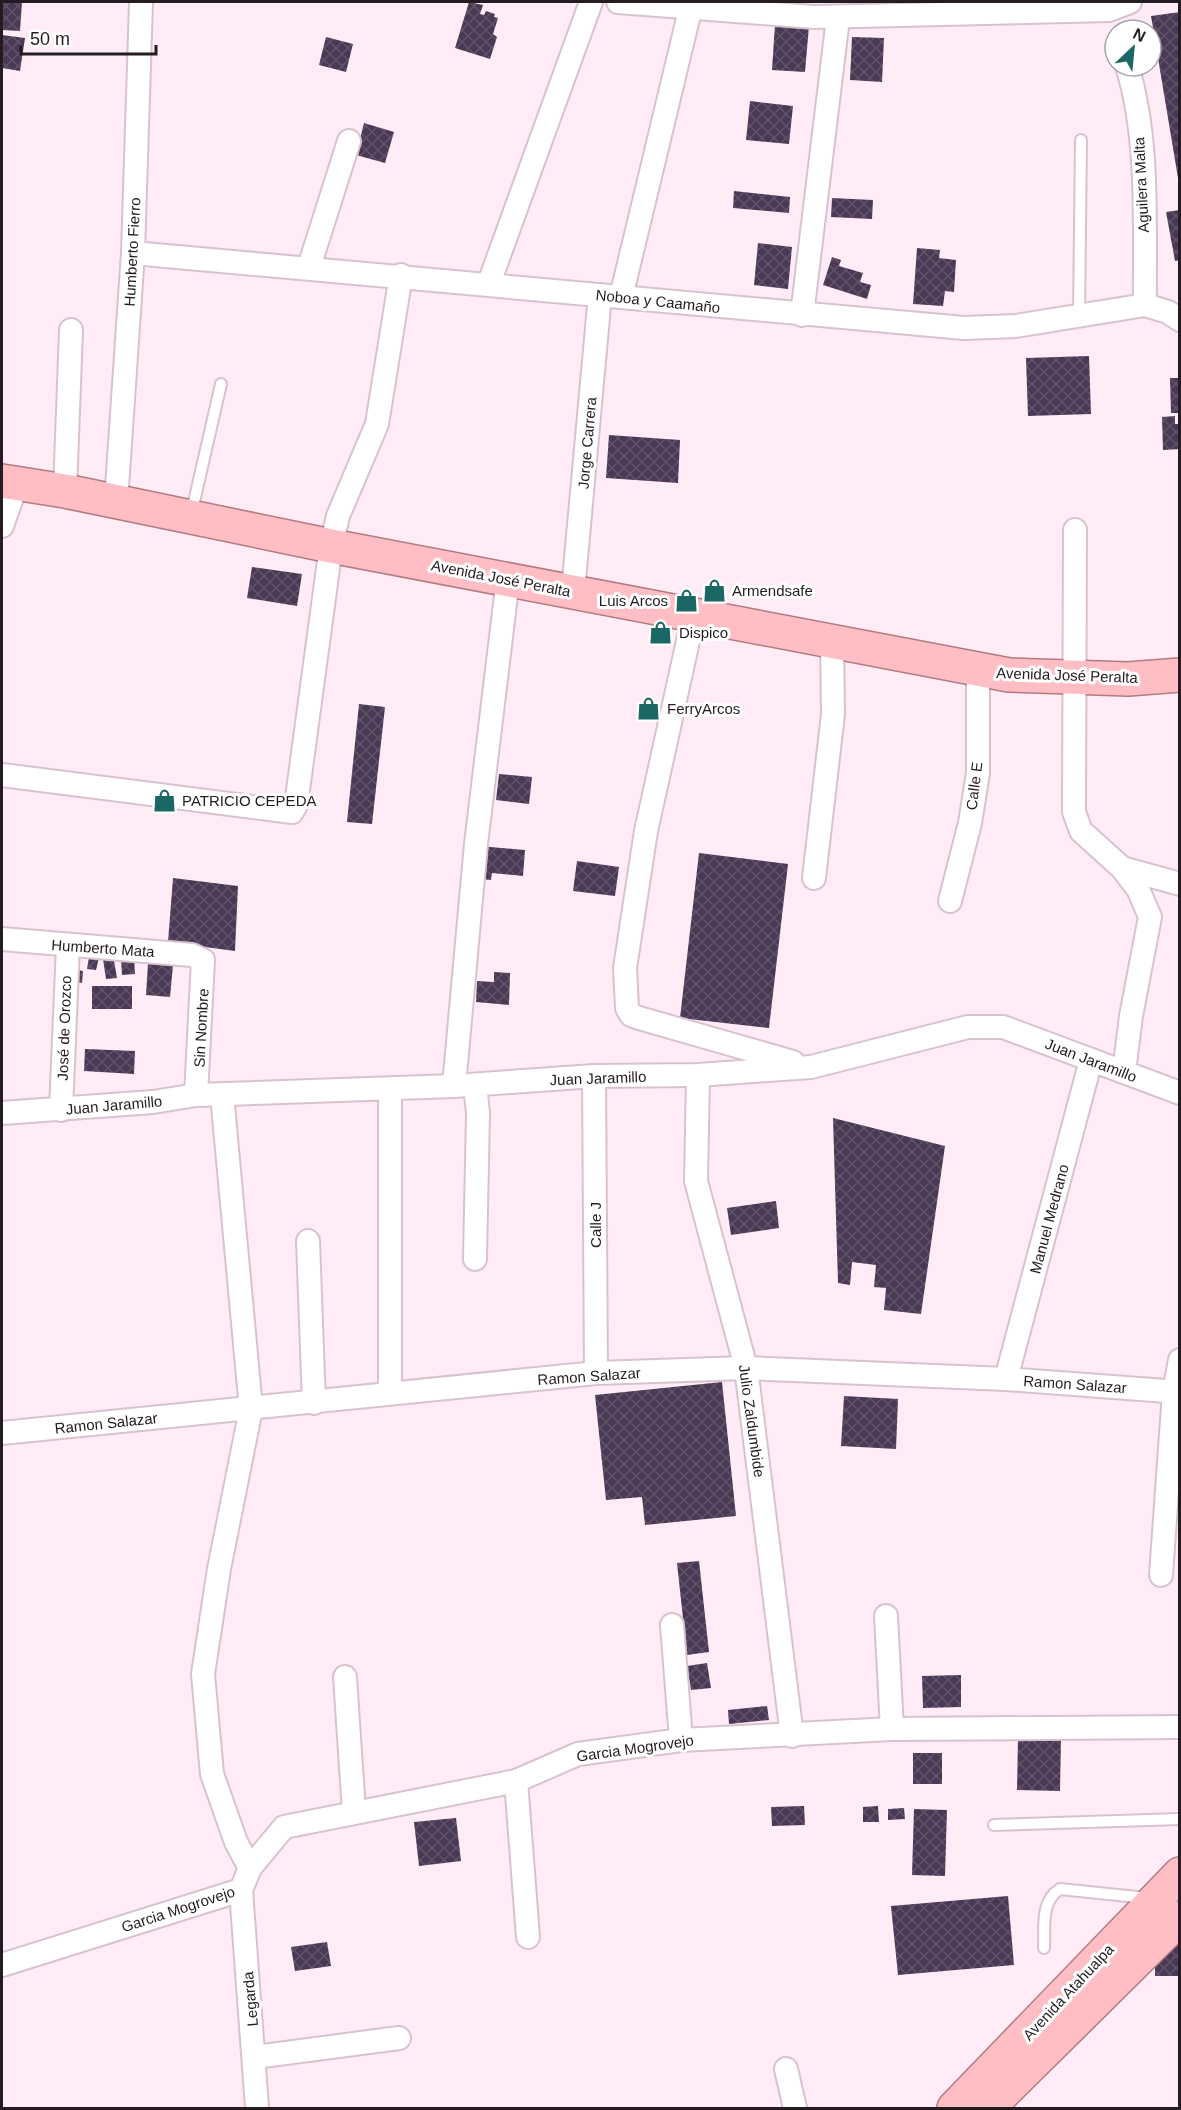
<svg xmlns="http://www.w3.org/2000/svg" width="1181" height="2110" viewBox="0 0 1181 2110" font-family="Helvetica,sans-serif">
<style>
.building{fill:url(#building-cross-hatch)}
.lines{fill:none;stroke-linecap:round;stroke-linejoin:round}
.service-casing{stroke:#d9c2cf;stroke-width:14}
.minor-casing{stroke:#d9c2cf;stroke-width:26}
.trunk-casing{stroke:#b27b81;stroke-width:36}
.service{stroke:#fff;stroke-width:10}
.minor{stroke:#fff;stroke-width:22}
.trunk{stroke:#ffbec4;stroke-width:33}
.labels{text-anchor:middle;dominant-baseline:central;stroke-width:6;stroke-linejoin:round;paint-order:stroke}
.street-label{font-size:15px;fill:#241c20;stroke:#fff}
.poi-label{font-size:15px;fill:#241c20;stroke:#fff;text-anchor:start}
</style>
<defs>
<pattern id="building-cross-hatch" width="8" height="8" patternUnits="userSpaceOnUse" patternTransform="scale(1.5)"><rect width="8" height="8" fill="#4a3954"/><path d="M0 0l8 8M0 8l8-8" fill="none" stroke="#615369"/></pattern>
</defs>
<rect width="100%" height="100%" fill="#ffecf7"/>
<g class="building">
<polygon points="2,2 22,2 20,31 2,30"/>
<polygon points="469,2 483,5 480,14 484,15 486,11 495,14 494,17 498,18 493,34 497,37 490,59 455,48"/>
<polygon points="1180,12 1180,178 1178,178 1151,16"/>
<polygon points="775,24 809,26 805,72 772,70"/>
<polygon points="2,35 25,38 20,71 2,68"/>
<polygon points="326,37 353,44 346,72 319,65"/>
<polygon points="852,37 884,38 882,82 850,80"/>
<polygon points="750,101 793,106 789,144 746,140"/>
<polygon points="364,123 394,132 385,163 356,155"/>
<polygon points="734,191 790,197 789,213 733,208"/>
<polygon points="832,198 873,200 872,219 831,217"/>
<polygon points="1180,210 1180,260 1175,261 1166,212"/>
<polygon points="758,243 792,247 788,289 754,285"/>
<polygon points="917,248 940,250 939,258 956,260 954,292 945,291 943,306 913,304"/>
<polygon points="832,257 841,260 839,266 863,273 860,282 871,285 867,299 823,285"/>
<polygon points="1089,356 1091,414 1028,416 1026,358"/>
<polygon points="1170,378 1180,378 1180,413 1171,413"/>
<polygon points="1175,416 1175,424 1180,424 1180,449 1163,450 1162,417"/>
<polygon points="609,435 680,440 678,483 606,478"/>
<polygon points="252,567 302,574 297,606 247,598"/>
<polygon points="359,704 385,707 372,824 347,822"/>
<polygon points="499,774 532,777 529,804 496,800"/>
<polygon points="479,846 525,850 523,876 492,873 491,880 479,879"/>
<polygon points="699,853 788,864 769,1028 680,1018"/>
<polygon points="577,861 619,867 615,896 573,891"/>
<polygon points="173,878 238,886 235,951 168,942"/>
<polygon points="89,957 99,958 96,970 87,969"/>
<polygon points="134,957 135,974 122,975 121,958"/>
<polygon points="103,959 114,961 117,978 106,979"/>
<polygon points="148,963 173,965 170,997 146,995"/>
<polygon points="77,970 83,971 82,983 76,982"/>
<polygon points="494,972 510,973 509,1005 476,1002 477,981 494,982"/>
<rect x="92" y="986" width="40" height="23"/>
<polygon points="85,1049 135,1051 134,1074 84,1071"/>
<polygon points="833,1118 945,1146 921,1314 884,1310 886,1288 874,1287 876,1265 852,1262 850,1285 838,1283"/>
<polygon points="776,1201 779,1228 731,1235 727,1208"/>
<polygon points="722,1382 736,1516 645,1525 642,1497 606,1500 595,1395"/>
<polygon points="844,1396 898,1399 896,1449 841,1446"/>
<polygon points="699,1561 709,1652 687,1655 677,1563"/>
<polygon points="707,1663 711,1688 691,1690 687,1666"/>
<polygon points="961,1675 961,1707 923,1708 922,1676"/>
<polygon points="767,1706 769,1720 729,1724 728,1710"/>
<polygon points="1018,1737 1061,1738 1060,1791 1017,1790"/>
<rect x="913" y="1753" width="29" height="31"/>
<polygon points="804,1806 805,1825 772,1826 771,1807"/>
<polygon points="878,1806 879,1822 863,1822 863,1807"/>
<polygon points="904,1808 905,1819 888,1820 888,1809"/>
<polygon points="914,1809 947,1810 945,1876 912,1875"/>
<polygon points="456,1818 461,1861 419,1866 414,1822"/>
<polygon points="1008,1896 1014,1965 898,1975 891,1906"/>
<polygon points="327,1942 331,1966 295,1971 291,1947"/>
<polygon points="1180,1942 1180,1976 1155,1976 1155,1967"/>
</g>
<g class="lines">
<defs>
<g id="service">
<polyline points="1079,316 1081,140"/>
<polyline points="191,515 221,384"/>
<polyline points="994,1825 1180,1819"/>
<path d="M1044,1948C1045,1928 1040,1901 1060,1889L1147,1898"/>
</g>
<g id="minor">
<polyline points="618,2 814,17 1109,10 1130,2"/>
<path d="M1127,66C1150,141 1144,227 1145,305"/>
<polyline points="133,253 964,328 1016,326 1145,305 1168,312 1180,320"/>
<polyline points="309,267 349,141"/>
<polyline points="489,283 591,2"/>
<polyline points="621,297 692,2"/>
<polyline points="802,315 838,18"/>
<polyline points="65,491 71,330"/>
<polyline points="116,502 133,253 141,2"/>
<polyline points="2,526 17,483"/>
<polyline points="1075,530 1074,812 1081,831 1122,868 1138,889 1150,917 1131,1016 1124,1072"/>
<polyline points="573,591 600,295"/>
<polyline points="694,614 646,831 625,968 627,1008 631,1015 639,1018 793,1062"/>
<polyline points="2,775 292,812 296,805 331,546 338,516 377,424 401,275"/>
<polyline points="1122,868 1180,884"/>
<polyline points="814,878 833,714 832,640"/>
<polyline points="950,901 970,823 978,773 978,670"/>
<polyline points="2,939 192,955 203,960 196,1095"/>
<polyline points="698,1075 696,1181 746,1368 792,1736"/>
<polyline points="594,1076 596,1373"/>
<polyline points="454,1086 476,844 508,579"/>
<polyline points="390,1089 390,1393"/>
<polyline points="222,1095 251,1409 219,1569 203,1674 212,1774 236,1842 250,1868"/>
<polyline points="61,1110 68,946"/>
<polyline points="2,1113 153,1102 196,1095 454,1086 594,1076 698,1075 811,1067 968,1027 1003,1027 1180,1093"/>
<polyline points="308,1241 314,1403"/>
<polyline points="475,1259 478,1113 475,1085"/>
<polyline points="1006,1379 1091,1060"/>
<polyline points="2,1433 596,1373 746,1368 1006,1379 1180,1392"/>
<polyline points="1161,1575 1174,1392 1180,1360"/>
<polyline points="886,1616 892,1729"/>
<polyline points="672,1625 681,1740"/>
<polyline points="345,1677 354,1812"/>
<polyline points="516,1781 528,1937"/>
<polyline points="2,1965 241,1890"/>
<polyline points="255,2057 399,2038"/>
<polyline points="786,2069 795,2108"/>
<polyline points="257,2108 241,1890 250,1868 284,1827 516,1781 578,1754 681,1740 892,1729 1180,1727"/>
</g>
<g id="trunk">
<polyline points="2,481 65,491 331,546 1009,675 1128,679 1180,675"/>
<polyline points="954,2108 1180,1874"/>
<polyline points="988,2108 1180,1918"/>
</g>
</defs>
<use href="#service" class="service-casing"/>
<use href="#minor" class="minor-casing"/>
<use href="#trunk" class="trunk-casing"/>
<use href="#service" class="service"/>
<use href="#minor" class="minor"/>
<use href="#trunk" class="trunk"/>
</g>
<defs>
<symbol id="shop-bare" viewBox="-9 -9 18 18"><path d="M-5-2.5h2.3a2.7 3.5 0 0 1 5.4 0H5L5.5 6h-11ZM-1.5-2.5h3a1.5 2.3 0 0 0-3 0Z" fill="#1a6764" stroke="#fff" stroke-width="2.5" paint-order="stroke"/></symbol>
</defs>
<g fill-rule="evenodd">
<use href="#shop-bare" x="698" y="574" width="33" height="33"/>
<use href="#shop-bare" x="670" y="584" width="33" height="33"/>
<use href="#shop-bare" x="644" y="616" width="33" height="33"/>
<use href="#shop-bare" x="632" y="692" width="33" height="33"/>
<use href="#shop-bare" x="148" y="784" width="33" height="33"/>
</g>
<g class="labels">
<g class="street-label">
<text transform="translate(1141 185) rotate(-93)">Aguilera Malta</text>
<text transform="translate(132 252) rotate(-87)">Humberto Fierro</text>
<text transform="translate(658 301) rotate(6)">Noboa y Caamaño</text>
<text transform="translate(587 443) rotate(-85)">Jorge Carrera</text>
<text transform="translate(501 578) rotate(11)">Avenida José Peralta</text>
<text transform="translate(1067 675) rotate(2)">Avenida José Peralta</text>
<text transform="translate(974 786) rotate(-83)">Calle E</text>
<text transform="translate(103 948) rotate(4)">Humberto Mata</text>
<text transform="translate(64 1028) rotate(-88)">José de Orozco</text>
<text transform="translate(201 1028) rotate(-87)">Sin Nombre</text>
<text transform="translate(1091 1060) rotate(21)">Juan Jaramillo</text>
<text transform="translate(598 1078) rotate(-2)">Juan Jaramillo</text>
<text transform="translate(114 1105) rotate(-5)">Juan Jaramillo</text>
<text transform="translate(1049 1219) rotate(-75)">Manuel Medrano</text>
<text transform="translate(595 1225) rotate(-90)">Calle J</text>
<text transform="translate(589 1376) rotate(-4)">Ramon Salazar</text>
<text transform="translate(1075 1384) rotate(4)">Ramon Salazar</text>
<text transform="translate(752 1421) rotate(82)">Julio Zaldumbide</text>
<text transform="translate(106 1423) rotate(-6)">Ramon Salazar</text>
<text transform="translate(635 1748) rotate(-8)">Garcia Mogrovejo</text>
<text transform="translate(178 1909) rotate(-18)">Garcia Mogrovejo</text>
<text transform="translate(1068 1992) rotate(-47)">Avenida Atahualpa</text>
<text transform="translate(250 1999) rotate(-95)">Legarda</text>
</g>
<g class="poi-label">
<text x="732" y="590">Armendsafe</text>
<text x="668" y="600" text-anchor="end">Luis Arcos</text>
<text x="679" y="632">Dispico</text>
<text x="667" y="708">FerryArcos</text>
<text x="182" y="800">PATRICIO CEPEDA</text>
</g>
</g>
<rect width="1181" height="2110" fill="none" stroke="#241c20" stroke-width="6"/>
<g transform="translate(1133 48) rotate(26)"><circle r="28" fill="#ffffff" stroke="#a7a4a6" stroke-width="1.5"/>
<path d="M0-4.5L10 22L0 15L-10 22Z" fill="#1a6764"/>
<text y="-9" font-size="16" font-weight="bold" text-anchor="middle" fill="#241c20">N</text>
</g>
<path d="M21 45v9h135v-9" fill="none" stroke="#241c20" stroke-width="3"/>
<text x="30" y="45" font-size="18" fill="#241c20" stroke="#ffffff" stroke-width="4.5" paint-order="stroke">50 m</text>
</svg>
